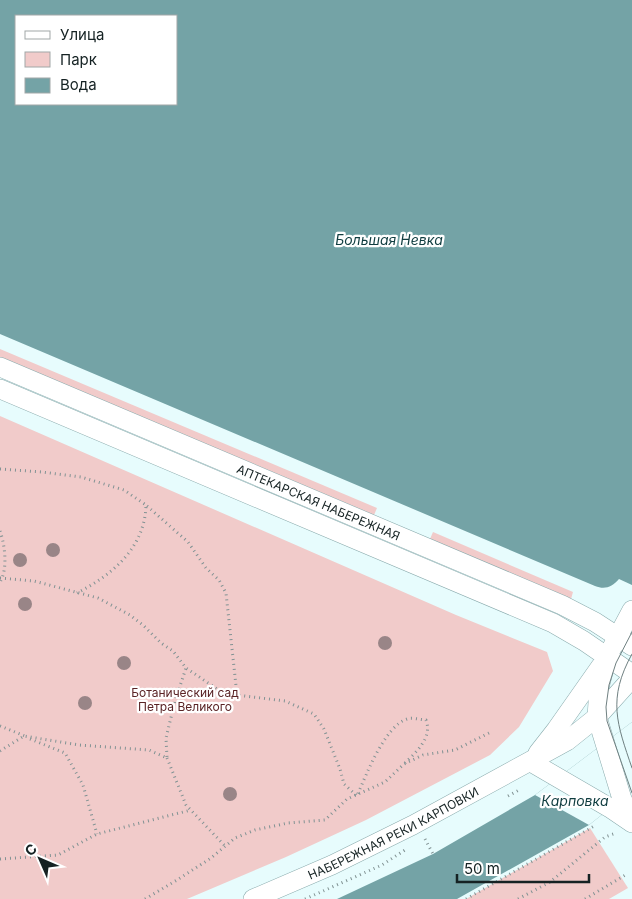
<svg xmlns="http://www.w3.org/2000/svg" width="632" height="899" viewBox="0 0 632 899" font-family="Inter,sans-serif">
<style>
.green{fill:#f1cbca}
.water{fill:#74a3a6;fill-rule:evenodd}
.pier{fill:#e7fcfd}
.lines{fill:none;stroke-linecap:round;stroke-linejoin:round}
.tertiary-casing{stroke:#8aabad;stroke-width:20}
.path{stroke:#819293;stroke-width:3;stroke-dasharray:1 4;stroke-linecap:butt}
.tertiary{stroke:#fff;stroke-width:19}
.tram{stroke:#6f8081;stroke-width:1}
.tree{fill:#998587}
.labels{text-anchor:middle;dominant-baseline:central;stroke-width:4.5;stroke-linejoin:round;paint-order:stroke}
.street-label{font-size:12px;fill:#152223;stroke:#fff}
.park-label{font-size:12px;fill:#5a2426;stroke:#fff}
.water-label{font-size:14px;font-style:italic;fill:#103d40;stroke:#fff}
</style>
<rect width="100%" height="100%" fill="#e7fcfd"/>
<g class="green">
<polygon points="0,349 377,508 374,515 0,357"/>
<polygon points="0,416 456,615 547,652 553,671 519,727 490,755 366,820 286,857 187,899 0,899"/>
<polygon points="433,532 573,592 571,599 430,539"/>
<polygon points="590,828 628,888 609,899 466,899"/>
</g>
<g class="water">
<path d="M0,0H632V585L619,579C612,587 605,590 595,586L0,334ZM16,16H176V104H16Z"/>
<polygon points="632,722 632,791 589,825 457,899 337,899 433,854 535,795"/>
</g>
<polygon class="pier" points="632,722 632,791 589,825 535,795"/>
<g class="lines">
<defs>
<g id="tertiary">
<path id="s1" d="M0,367L562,605L595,622L632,646"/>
<polyline points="0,389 553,623 584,641 632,674"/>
<polyline points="632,610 607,657 599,688 597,717 622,799 632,819"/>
<polyline points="538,753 556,730 601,666"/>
<polyline points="531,762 610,808 632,823"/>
<path id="s2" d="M253,899L332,865L413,825L567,741L597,717L632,678"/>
</g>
</defs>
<use href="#tertiary" class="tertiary-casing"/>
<g class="path">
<path d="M0,469L42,472L81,477L124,490L146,505C145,548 112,575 77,593"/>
<polyline points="147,506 188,542 206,568 219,580 226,593 237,695"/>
<path d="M0,531C5,545 8,569 0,582"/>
<path d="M0,578L34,581L98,598L130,615L144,626L161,643L173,651L186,668L220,691L237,695L285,701L314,714L324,729L340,769L344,784L357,796C366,775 385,726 407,719C412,717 421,720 426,720C433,738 415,753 404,764"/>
<polyline points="0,726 25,736"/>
<polyline points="30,739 65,753 83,785 97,834"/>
<polyline points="0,751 24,736 79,745 149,750 167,758 166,738 175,701 186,668"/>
<polyline points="167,758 186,805 225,846"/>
<polyline points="508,796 521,789"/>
<polyline points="425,839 433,854"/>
<polyline points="0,859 58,855 97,834 191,810"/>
<polyline points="145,899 177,880 211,858 235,838 255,830 288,823 325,820 347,799 385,782 404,764 423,755 455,750 491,732"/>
<polyline points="305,899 382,865 405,850"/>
<polyline points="466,899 596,825"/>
<polyline points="518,899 550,882 605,837 616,833"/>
<polyline points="585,899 627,874"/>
</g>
<use href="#tertiary" class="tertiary"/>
<g class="tram">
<polyline points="632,632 616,663 609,685 606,707 607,721 632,793"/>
<path d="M632,654C607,699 617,724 632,768"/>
</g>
</g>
<g class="tree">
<circle cx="53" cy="550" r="7"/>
<circle cx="20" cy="560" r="7"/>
<circle cx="25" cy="604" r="7"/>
<circle cx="385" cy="643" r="7"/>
<circle cx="124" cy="663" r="7"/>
<circle cx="85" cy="703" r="7"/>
<circle cx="230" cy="794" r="7"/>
</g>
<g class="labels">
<g class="street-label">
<text stroke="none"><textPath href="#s1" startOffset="346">АПТЕКАРСКАЯ НАБЕРЕЖНАЯ</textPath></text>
<text stroke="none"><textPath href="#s2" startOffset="155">НАБЕРЕЖНАЯ РЕКИ КАРПОВКИ</textPath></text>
</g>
<g class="park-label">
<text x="185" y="692">Ботанический сад<tspan x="185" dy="14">Петра Великого</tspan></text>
</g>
<g class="water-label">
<text x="389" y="239">Большая Невка</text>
<text x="575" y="800">Карповка</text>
</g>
</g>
<rect x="15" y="15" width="162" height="90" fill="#ffffff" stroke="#a1a7a7"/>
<rect x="25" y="31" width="25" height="8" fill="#ffffff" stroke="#a1a7a7"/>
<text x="60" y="40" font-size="15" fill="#152223">Улица</text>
<rect x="25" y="52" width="25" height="15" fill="#f1cbca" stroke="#a1a7a7"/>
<text x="60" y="65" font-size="15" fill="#152223">Парк</text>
<rect x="25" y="78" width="25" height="15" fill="#74a3a6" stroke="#a1a7a7"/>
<text x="60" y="90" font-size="15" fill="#152223">Вода</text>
<g transform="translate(40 859) rotate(315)" stroke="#ffffff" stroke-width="4" paint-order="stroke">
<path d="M0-4L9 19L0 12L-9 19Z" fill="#152223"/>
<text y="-8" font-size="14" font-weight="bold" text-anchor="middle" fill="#152223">С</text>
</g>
<path d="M457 874v8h132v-8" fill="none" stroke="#152223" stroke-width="2.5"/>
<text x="464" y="874" font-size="15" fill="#152223" stroke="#ffffff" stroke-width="4" paint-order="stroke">50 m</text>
</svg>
